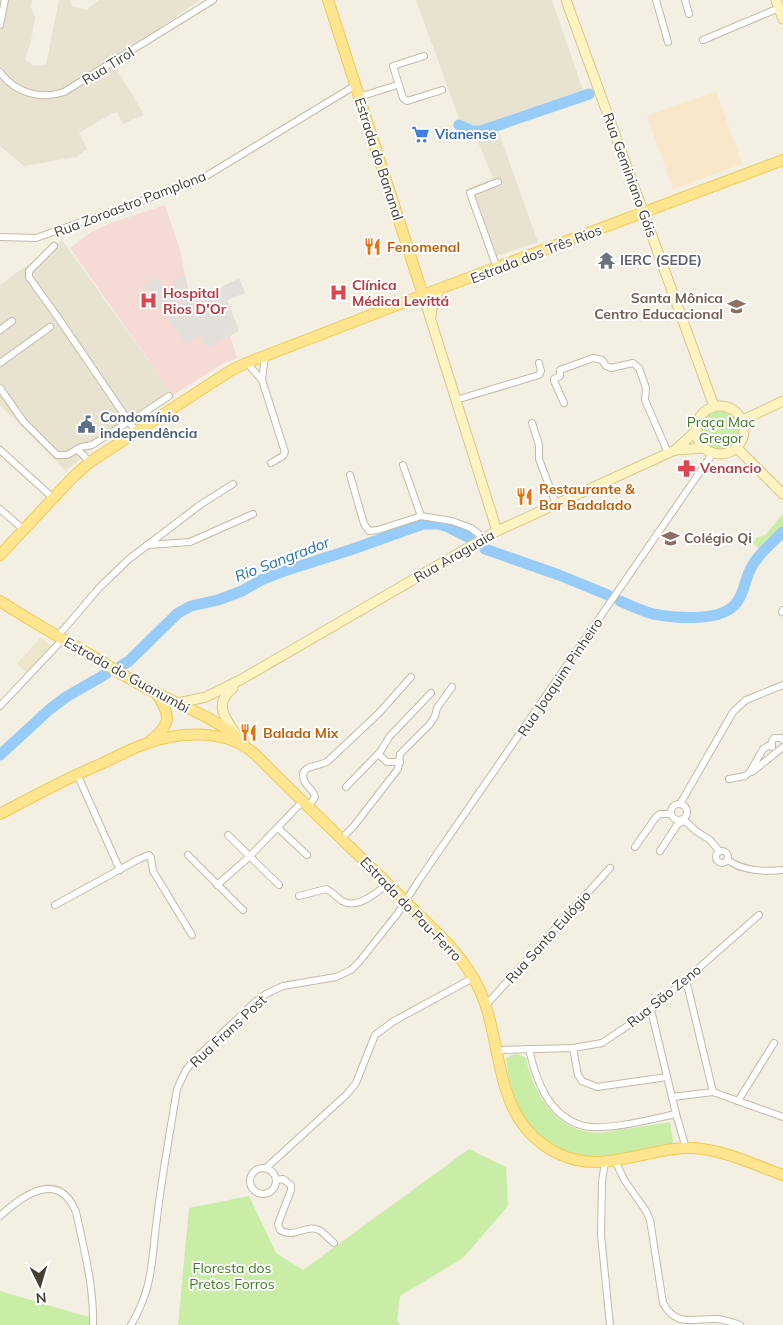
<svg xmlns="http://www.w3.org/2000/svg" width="783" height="1325" viewBox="0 0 783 1325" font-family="Mulish,sans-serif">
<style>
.residential{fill:#e8e2d0}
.commercial{fill:#f9e7ca}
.education{fill:#eee6ca}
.medical{fill:#f6dad4}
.green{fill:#c9eda6}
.parking{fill:#e3e0dc}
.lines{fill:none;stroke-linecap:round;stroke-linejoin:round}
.river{stroke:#97cbf8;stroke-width:11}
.street-casing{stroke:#c2bba7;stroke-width:8}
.secondary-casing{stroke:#d8c98c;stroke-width:11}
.primary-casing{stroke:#f1ca53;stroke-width:12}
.street{stroke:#fff;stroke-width:6}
.secondary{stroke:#fff3c1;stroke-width:9}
.primary{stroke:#ffe590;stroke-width:10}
.labels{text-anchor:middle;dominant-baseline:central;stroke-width:4;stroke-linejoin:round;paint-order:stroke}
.street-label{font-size:14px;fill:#453f32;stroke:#fff}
.shop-label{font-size:14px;font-weight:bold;fill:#366cbe;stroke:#fff;text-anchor:start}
.food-label{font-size:14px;font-weight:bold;fill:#c56008;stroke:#fff;text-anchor:start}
.worship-label{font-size:14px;font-weight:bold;fill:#5b616d;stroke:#fff;text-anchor:start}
.health-label{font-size:14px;font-weight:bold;fill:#be3a42;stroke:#fff;text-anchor:start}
.education-label{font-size:14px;font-weight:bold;fill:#785e54;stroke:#fff;text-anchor:end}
.service-label{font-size:14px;font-weight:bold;fill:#4e5e75;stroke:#fff;text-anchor:start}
.park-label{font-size:14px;fill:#3e7d20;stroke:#fff}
.water-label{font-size:15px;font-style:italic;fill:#2072bc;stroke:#fff}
</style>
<rect width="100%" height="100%" fill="#f3efe2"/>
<g class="residential">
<polygon points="0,0 32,0 31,8 35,17 31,42 25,59 34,66 46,65 59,0 71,0 72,6 87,10 99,0 200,0 112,61 144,115 123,124 117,112 113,113 79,133 87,149 76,157 24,166 0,146"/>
<polygon points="416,0 552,0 583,90 488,123 495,122 538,242 491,258 466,189 493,178 473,130 480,126 474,127 460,121"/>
<polygon points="62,240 173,395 89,451 66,471 0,405 0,285"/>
</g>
<polygon class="commercial" points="716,91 742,164 673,189 647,116"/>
<polygon class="education" points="41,637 54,648 29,674 17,664"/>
<polygon class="medical" points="165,205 180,250 191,303 239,278 245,293 227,300 239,331 230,336 237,358 222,364 173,395 70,248 90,233 110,223"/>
<g class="green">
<circle cx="721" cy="430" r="22"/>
<polygon points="783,514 783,529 761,550 753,543 756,538 765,535"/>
<path d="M518,1054L526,1058C533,1094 556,1131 597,1133C603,1133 610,1131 616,1130C634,1128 652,1125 670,1122L674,1146C656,1150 638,1152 621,1154C612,1156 603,1158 594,1158C539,1156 511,1109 506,1059L511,1055Z"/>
<polygon points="469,1149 506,1167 508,1206 463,1258 400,1296 397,1320 400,1325 178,1325 189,1208 249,1196 276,1253 303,1270"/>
<polygon points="0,1291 92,1318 90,1325 0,1325"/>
</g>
<polygon class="parking" points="185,276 191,303 239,278 245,293 227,300 239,331 208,348 199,335 186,344 144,286 157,277 181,310 185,308 186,305 180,306 173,278"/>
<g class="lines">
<g class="river">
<polyline points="459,125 472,131 481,131 589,94"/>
<polyline points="485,549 559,575 608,595"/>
<path d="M620,601C631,606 642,611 653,614C675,618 723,623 737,602C744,593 745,580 750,570C757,555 771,544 783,532"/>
<polyline points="121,666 129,661 178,613 191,606 218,600 242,591 263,579 284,571 350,550 423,524 439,524 448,527 470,538"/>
<polyline points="0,755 50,709 66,697 106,674"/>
</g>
<defs>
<g id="street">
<polyline points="656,0 668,42"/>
<polyline points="685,0 689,14"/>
<polyline points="0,25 5,0"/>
<polyline points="703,40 779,8"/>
<polyline points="424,56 393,66 403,98 407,101 442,90"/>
<path d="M0,72C15,93 41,100 64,92L213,0"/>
<polyline points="359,97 397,85"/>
<polyline points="0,237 36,238 198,181 356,85"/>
<polyline points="54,246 29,271 29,277 59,319 136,432"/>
<polyline points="497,268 470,193 498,182"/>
<polyline points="0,330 12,321"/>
<polyline points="265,356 262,380 285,452 283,456 271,463"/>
<polyline points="0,363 50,327"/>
<polyline points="247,363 262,380"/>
<polyline points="0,388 23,421 57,455 67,455 81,447 92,445 125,424"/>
<polyline points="456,400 539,375 541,371 539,363"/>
<polyline points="564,403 554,381 554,379 560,376 560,370 593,358 602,360 606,366 611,368 633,363 639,368 646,388 645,400 668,453"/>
<polyline points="130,422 169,396"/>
<polyline points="532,423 539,445 539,459 556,504"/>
<polyline points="77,449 90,462"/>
<polyline points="0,450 53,498"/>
<polyline points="403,465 421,516"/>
<polyline points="350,475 364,524 369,531 378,530 421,516 452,521 471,528 484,538"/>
<polyline points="0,509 24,530"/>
<polyline points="147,545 190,542 253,514"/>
<polyline points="782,612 783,610"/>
<polyline points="56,636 64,629 99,588 129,559 200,505 233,484"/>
<polyline points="0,706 63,639"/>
<polyline points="771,744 763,749 750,772 752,772 783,747"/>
<polyline points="772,747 772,741 774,738 781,738 783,740"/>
<polyline points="378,754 387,762 400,762"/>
<polyline points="77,774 120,870"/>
<polyline points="729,779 745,776 750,772"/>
<polyline points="346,787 380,752 390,736 431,693"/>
<circle cx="679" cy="812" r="8"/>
<polyline points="680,804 733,712 746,700 783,685"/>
<path d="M309,806L315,797C313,789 306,787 304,780C298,764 321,767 328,761L379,713L411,677"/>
<polyline points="683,819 696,831 710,840 719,851"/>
<polyline points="278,828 307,855"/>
<polyline points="228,835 279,885"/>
<polyline points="342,838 353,827 398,769 400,754 430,724 435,716 437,708 452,687"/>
<polyline points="635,847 656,817 660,814 671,814"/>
<circle cx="722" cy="857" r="6"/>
<polyline points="660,851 677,825 684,821"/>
<polyline points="188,855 243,910"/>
<path d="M728,860C742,871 766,872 783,870"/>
<polyline points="217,885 249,857 303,801"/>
<path d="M299,896L326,889C332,892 337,897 342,901C358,910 377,892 389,883"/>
<polyline points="55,905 139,859 149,855 151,858 153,871 192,935"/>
<polyline points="686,980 713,1092"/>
<polyline points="486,1005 610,868"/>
<polyline points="651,1010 676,1114 686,1148"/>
<polyline points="573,1048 578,1075 582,1081 597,1087 667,1077"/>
<path d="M529,1049C536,1081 549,1117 584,1126C607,1131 652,1119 676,1114"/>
<polyline points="496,1050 573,1048 602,1043 651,1010 759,915"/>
<polyline points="672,1097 713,1092 783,1117"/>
<polyline points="738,1101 774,1043"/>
<path d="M615,1161L625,1181L646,1211L650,1220L663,1303C675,1325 689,1320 713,1319C722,1318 731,1322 740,1325"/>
<polyline points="605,1162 602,1182 601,1235 610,1325"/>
<polyline points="266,1168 346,1095 356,1083 375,1035 394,1021 473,978"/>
<circle cx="263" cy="1181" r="13"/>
<path d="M276,1180L283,1179L291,1185V1190L278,1224L280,1230C295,1239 305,1224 319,1230C324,1233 329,1239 334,1243"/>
<path d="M0,1216C24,1194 59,1170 76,1212C84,1249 94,1287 93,1325"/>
<path d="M131,1325C154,1286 151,1261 157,1218C162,1175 170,1132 177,1089L186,1070L194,1060L255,1002L266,994L283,986L336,977L351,970L359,962L398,913L419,880L713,453"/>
</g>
<g id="secondary">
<polyline points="566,0 714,406"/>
<polyline points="776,0 783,19"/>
<polyline points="423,295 497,531"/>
<polyline points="431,316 433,302 440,289"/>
<circle cx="720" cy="430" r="24"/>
<polyline points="743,420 783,401"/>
<polyline points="737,448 783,494"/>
<polyline points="675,450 704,448"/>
<path d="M233,688C213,704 225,718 236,734"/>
<polyline points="178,703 206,697 242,679 497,531 675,450 696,431"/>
</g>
<g id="primary">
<polyline points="328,0 423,295"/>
<polyline points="0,555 73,477 90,462 230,371 244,364 423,295 783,160"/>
<path d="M0,601C29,620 59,637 89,654C111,667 133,682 156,693C181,705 223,722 243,742"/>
<path d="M149,742C171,725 172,716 156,693"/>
<path d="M0,814C34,796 67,778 103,763C116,757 130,749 145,744C180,731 228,728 257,756C309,809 364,859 416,912C437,932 458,952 473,977C508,1036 486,1119 559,1154C600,1174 643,1150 685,1148C719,1147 752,1164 783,1175"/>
</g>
</defs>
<use href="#street" class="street-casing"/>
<use href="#secondary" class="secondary-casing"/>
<use href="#primary" class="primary-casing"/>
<use href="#street" class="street"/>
<use href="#secondary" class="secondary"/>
<use href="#primary" class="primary"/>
</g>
<defs>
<symbol id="supermarket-bare" viewBox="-9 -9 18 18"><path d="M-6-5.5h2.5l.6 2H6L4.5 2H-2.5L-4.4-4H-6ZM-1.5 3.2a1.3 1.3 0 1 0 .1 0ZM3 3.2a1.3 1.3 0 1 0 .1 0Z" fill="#3f7fe0" stroke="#fff" stroke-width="2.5" paint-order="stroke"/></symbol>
<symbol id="restaurant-bare" viewBox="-9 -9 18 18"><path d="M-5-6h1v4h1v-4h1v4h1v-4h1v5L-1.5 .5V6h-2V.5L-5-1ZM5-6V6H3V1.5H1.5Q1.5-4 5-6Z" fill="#e8710a" stroke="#fff" stroke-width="2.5" paint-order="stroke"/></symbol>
<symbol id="temple-bare" viewBox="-9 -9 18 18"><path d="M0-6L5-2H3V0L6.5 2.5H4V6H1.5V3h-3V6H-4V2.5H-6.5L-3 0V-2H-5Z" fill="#6b7280" stroke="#fff" stroke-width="2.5" paint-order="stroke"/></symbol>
<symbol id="hospital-bare" viewBox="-9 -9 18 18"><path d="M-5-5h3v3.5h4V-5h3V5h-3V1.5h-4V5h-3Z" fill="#e0444e" stroke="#fff" stroke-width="2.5" paint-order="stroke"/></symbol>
<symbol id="school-bare" viewBox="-9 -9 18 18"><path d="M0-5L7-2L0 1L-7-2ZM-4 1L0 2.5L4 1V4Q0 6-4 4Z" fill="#8d6e63" stroke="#fff" stroke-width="2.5" paint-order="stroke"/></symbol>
<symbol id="civic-bare" viewBox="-9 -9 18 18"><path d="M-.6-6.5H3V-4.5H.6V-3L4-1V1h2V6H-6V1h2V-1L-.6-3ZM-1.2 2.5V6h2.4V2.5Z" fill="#5c6f8a" stroke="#fff" stroke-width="2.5" paint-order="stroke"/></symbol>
<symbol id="pharmacy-bare" viewBox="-9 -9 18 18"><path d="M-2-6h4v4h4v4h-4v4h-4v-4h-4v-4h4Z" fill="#e0444e" stroke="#fff" stroke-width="2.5" paint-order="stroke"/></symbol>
</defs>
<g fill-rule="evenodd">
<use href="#supermarket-bare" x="408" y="122" width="25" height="25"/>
<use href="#restaurant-bare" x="360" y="234" width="25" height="25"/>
<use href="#temple-bare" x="594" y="248" width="25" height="25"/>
<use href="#hospital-bare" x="326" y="280" width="25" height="25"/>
<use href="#hospital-bare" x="136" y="288" width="25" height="25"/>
<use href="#school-bare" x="724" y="294" width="25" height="25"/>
<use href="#civic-bare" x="74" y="412" width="25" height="25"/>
<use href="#pharmacy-bare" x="674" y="456" width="25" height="25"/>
<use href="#restaurant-bare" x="512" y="484" width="25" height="25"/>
<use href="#school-bare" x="658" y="526" width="25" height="25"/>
<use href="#restaurant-bare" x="236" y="720" width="25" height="25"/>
</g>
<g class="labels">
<g class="street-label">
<text transform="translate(108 66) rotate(-32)">Rua Tirol</text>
<text transform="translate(379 159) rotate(72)">Estrada do Bananal</text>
<text transform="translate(630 175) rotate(70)">Rua Geminiano Góis</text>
<text transform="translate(130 204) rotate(-21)">Rua Zoroastro Pamplona</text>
<text transform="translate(536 254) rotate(-21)">Estrada dos Três Rios</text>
<text transform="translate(454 556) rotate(-30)">Rua Araguaia</text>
<text transform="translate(127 675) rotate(29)">Estrada do Guanumbi</text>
<text transform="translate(560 677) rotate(-56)">Rua Joaquim Pinheiro</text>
<text transform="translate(411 909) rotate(46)">Estrada do Pau-Ferro</text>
<text transform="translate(548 937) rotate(-48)">Rua Santo Eulógio</text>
<text transform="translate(664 996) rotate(-39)">Rua São Zeno</text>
<text transform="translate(228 1031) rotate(-43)">Rua Frans Post</text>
</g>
<g class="shop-label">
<text x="435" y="134">Vianense</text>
</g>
<g class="food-label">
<text x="387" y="247">Fenomenal</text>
<text x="539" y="489">Restaurante &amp;<tspan x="539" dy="16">Bar Badalado</tspan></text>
<text x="263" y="733">Balada Mix</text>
</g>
<g class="worship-label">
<text x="620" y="260">IERC (SEDE)</text>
</g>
<g class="health-label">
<text x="352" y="285">Clínica<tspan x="352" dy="16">Médica Levittá</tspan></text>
<text x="163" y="293">Hospital<tspan x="163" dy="16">Rios D'Or</tspan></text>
<text x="700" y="468">Venancio</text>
</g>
<g class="education-label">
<text x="723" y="298">Santa Mônica<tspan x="723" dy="16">Centro Educacional</tspan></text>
<text x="684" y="538" text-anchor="start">Colégio Qi</text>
</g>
<g class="service-label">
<text x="100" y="417">Condomínio<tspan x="100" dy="16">independência</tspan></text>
</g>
<g class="park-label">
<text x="721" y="422">Praça Mac<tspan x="721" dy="16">Gregor</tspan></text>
<text x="232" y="1268">Floresta dos<tspan x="232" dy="16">Pretos Forros</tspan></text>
</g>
<g class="water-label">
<text transform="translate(282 559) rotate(-21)">Rio Sangrador</text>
</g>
</g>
<g transform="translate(40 1285) rotate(175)" stroke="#ffffff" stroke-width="4" paint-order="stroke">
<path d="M0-4L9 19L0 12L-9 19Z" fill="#453f32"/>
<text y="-8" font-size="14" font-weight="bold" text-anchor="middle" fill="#453f32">N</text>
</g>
</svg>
